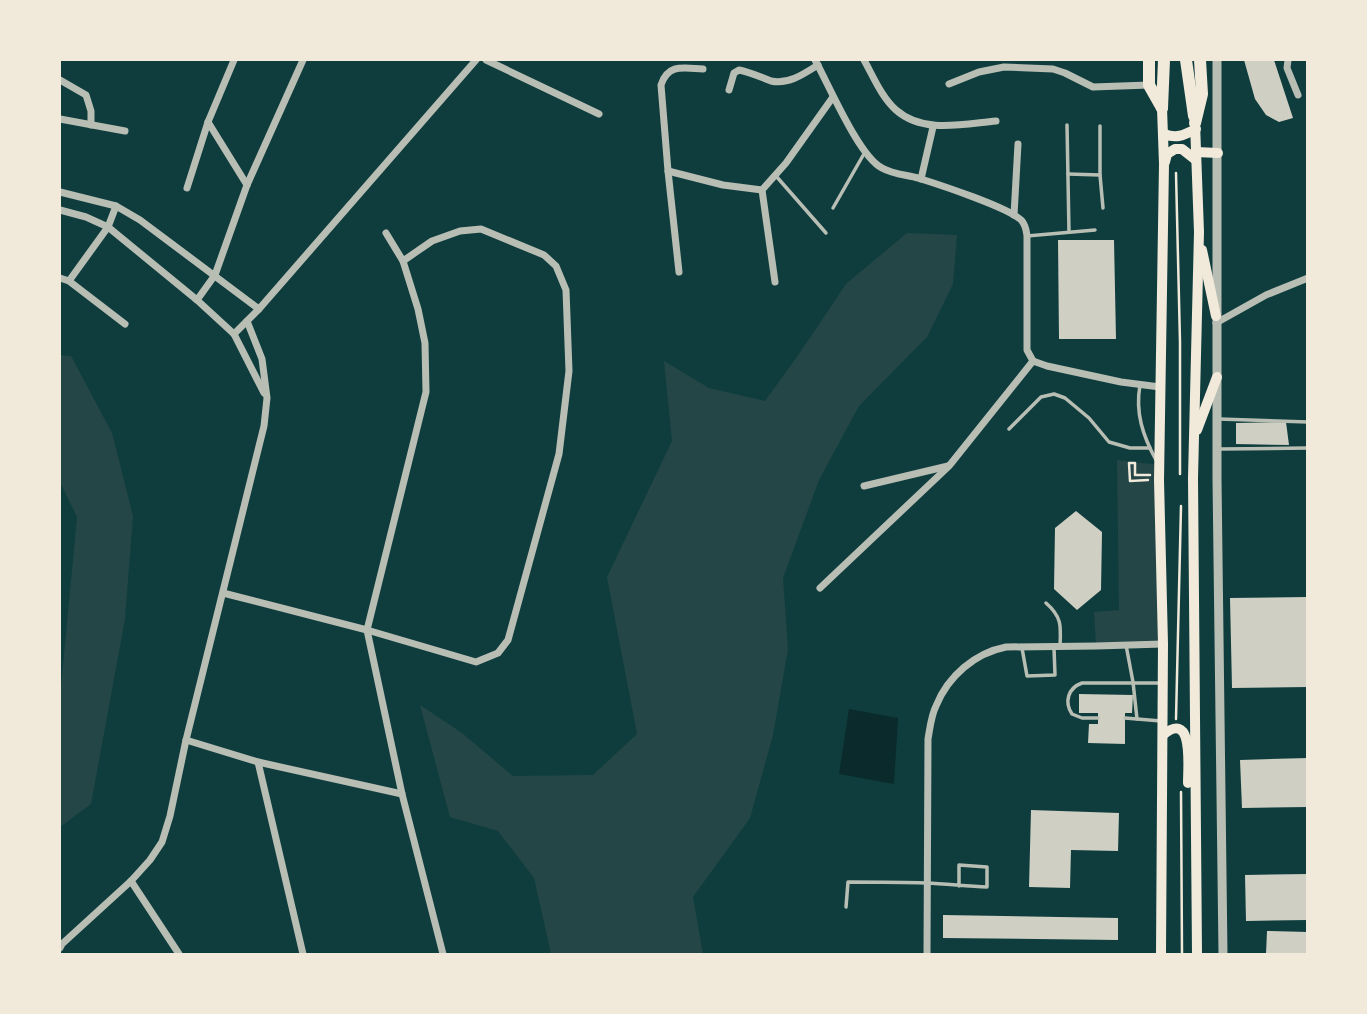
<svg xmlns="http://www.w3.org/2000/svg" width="1367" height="1014" viewBox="0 0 1367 1014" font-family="Poppins,sans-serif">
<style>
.green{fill:#244646}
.water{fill:#0a2a2b}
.building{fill:#cfcfc3}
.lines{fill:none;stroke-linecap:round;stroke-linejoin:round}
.path{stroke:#f1e9da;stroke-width:2.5}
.service{stroke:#b8beb3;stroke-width:3.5}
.minor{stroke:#b8beb3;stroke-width:7}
.tertiary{stroke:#b8beb3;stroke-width:9}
.primary{stroke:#f1e9da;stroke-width:10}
.trunk{stroke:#f1e9da;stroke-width:12}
</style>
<rect width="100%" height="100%" fill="#0f3d3e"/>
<g class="green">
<polygon points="907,233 957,235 953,284 927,337 859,406 819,480 783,578 788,649 773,735 750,818 693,897 703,954 551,954 534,878 498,831 450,817 420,705 462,733 513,776 593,775 637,734 607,577 672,441 664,361 709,388 765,401 799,354 846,284"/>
<polygon points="60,355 71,356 112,433 133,516 125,619 91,804 60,827 60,697 77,517 60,482"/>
<polygon points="1117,460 1159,465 1163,644 1096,646 1094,612 1119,610"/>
</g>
<polygon class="water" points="849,709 898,718 894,784 839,774"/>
<g class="building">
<polygon points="1244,60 1274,60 1293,118 1279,122 1266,115 1255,99"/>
<polygon points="1058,240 1114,240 1116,339 1059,339"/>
<polygon points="1286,422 1289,445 1236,444 1236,423"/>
<polygon points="1076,511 1102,532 1101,590 1077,610 1054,589 1055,528"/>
<polygon points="1308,597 1308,687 1232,688 1230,598"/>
<polygon points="1079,694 1133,695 1132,713 1125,713 1125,744 1088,743 1089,724 1098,724 1098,713 1079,713"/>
<polygon points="1308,758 1308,807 1242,808 1240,760"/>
<polygon points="1031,810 1119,813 1118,851 1071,850 1070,888 1029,887"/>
<polygon points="1308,874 1308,920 1246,921 1245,875"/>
<polygon points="943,915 1118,918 1118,940 943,938"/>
<polygon points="1267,931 1308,932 1308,954 1266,954"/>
</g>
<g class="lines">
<g class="path">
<polyline points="1176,173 1180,342 1180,474"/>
<polyline points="1148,480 1130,481 1129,463 1135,463 1135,475 1150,475"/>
<polyline points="1176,719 1181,506"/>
<polyline points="1181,792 1182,954"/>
</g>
<g class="service">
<polyline points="1067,125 1069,232"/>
<polyline points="1100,126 1100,175"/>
<polyline points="1068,174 1100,175 1103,208"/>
<polyline points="776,176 826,233"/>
<polyline points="833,208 865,152"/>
<polyline points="1027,236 1095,230"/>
<path d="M1140,385C1135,413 1143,436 1156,460"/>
<polyline points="1219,419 1308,422"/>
<polyline points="1009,429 1041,397 1054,394 1065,398 1089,418 1109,442 1130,448 1150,448"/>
<polyline points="1220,449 1308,448"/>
<path d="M1046,603C1062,617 1061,626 1060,646"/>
<polyline points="1126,645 1133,682 1137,719"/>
<polyline points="1022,648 1027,676 1055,675 1054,648"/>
<path d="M1098,718H1082L1072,714C1064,702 1068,688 1082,683H1160"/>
<polyline points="1125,718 1161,721"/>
<path d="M846,907L848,882C874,882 900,882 926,883C946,884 967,886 987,887V867L959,865V886"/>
</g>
<g class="minor">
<polyline points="486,60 599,114"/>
<path d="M815,60C828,83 859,157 882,168C892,174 907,175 918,178C937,184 1011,208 1022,221C1026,226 1026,230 1027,236V350L1033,361"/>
<path d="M864,60C873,76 882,98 896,110C923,134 963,124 996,121"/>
<polyline points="1288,60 1287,68 1298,95"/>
<polyline points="60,80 86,95 91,111 91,125"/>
<polyline points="949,84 979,72 1004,67 1053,69 1065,73 1093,87 1149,85"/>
<path d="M729,90L734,73L739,70C750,72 760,77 771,81C788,85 804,74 818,65"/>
<polyline points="60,119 125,131"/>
<polyline points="208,122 247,185"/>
<polyline points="668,171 723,185 762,190"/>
<polyline points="921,179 933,127"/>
<polyline points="187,188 208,122 234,60"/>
<polyline points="60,192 116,206 140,220 259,309"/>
<polyline points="60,210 86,217 108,227 197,300 234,334 264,393"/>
<polyline points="1014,215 1018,144"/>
<polyline points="386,233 403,261 418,309 425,343 426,392 367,630 402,794 443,954"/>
<path d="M679,272L668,171L661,85C668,63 684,68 703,69"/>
<polyline points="60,278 69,281 125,324"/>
<polyline points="69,281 108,227 116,206"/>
<polyline points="775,282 762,190 786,163 833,97"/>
<polyline points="197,300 215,275 247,185 303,60"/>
<polyline points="1216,323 1266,295 1308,278"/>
<polyline points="234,334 259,309 476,60"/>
<polyline points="1033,361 1047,366 1121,382 1160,387"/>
<polyline points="864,486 948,466"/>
<polyline points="820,588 949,466 1033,361"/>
<polyline points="223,593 367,630 476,662 498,653 508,640 559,454 569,371 566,290 556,266 544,255 481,229 460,231 432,241 403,261"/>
<polyline points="186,740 258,762 402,794"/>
<polyline points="258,762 303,954"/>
<polyline points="131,881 179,954"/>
<polyline points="60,948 62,944 131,881 150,860 162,842 170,816 186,740 264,426 267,398 262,359 247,321"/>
<path d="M927,954L928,739C930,728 931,716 936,706C948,676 975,653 1006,647L1096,646L1163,644"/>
</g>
<polyline class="tertiary" points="1217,60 1217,478 1223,954"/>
<g class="primary">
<polyline points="1195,123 1199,232 1193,478 1197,954"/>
<path d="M1164,134C1177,139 1184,135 1196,129"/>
<polyline points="1196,152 1218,153"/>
<polyline points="1165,162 1167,154 1175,149 1182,149 1196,160"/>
<polyline points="1202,250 1216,316"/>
<polyline points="1197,430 1217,377"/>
<path d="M1163,735C1194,709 1188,767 1188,783"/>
<polyline points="1161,954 1163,644 1159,480 1164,164 1162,108"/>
</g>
<g class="trunk">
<polyline points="1149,60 1149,85 1162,108"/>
<polyline points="1186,60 1194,116"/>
<polyline points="1162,108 1164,60"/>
<polyline points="1195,123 1202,94 1200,60"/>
</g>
</g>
<rect width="1367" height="1014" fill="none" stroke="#f1e9da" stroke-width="122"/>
</svg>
